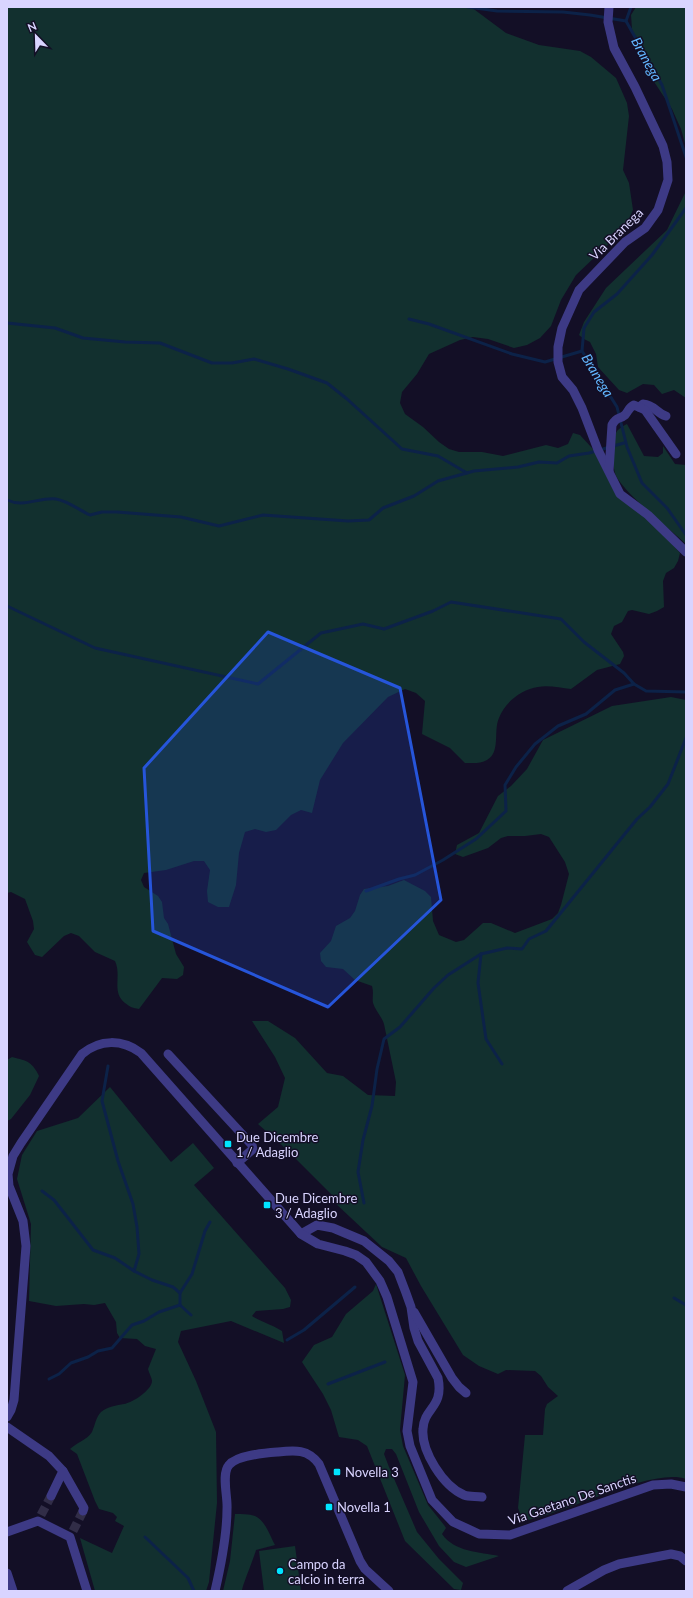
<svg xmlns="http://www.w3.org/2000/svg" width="693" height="1598" viewBox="0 0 693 1598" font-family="Lato,sans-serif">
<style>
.green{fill:#12302f}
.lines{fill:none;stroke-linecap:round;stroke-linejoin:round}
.stream{stroke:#0c2248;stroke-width:3}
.minor-tunnel{stroke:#312d47;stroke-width:9;stroke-dasharray:9 4.5;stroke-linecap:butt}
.minor{stroke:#3d3a85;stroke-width:9}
.marked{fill:#2655da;fill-opacity:0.2;stroke:#2655da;stroke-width:3;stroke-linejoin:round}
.poi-dot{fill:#00e5ff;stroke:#130f26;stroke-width:1.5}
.labels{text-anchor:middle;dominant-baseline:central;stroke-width:3;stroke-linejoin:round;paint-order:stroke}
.street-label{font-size:13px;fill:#d9d4ff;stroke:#130f26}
.poi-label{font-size:13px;fill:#d9d4ff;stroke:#130f26;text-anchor:start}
.water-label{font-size:14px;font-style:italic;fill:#62b6ff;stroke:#130f26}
</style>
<rect width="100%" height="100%" fill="#130f26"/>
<g class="green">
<path d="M7,7H471L506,33L539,45L580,51L591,57L616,78L627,103L629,116L623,170L629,183L633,210L627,223L618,235L576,275L561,300L551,326L540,338L527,345L514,348L488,339L473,337L460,340L429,354L417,374L402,392L400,403L405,414L423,427L439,442L449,449L459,452H482L503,456L546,445L558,448L568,444L573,433L580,435L603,460L620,494L654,524L680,553L678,561L674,568L666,573L663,581L664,607L657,611L649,614L632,610L628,611L622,622L614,626L611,634L623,652L624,656L620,664L597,670L571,689C561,688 548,685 538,687C522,689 505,702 499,718C493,731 501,752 487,760C481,764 472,763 465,763L450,748L422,734L425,701L416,693L405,689L388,697L343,743L320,780L312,813L301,810L291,815L276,830L266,832L255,829L245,832L239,853L236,885L229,907H218L208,902L207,891L210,870L204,861H194L166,870L144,873L141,880L144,887L158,896L162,902L164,918L168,924L176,954L184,967L183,975L177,979L162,978L139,1009C133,1008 130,1007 125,1003C111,992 122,976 115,961L95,952L79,936L71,933L64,936L42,957L35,955L27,942L34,929L33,921L25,899L11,892L7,893Z"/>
<polygon points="636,7 686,7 686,147 681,129 672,109 645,68 632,29 631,15"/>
<polygon points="686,191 686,398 674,390 662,394 654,385 643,384 627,393 619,390 598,367 596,354 590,342 584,339 579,335 584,322 606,288 667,230"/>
<path d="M627,424L644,456L658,457L663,453V446L675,464L686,465V544C671,530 620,490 615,473C613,466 613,456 614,449C615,435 613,431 627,424Z"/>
<path d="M671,697L686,700V1479C651,1467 564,1515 523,1521L518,1508L525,1435H543L545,1409L547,1404L558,1396L548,1387L541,1376L535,1371L506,1370L498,1374L479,1366L463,1355L421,1286L406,1258L382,1247L334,1202L336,1199L286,1149L258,1124L278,1107L285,1078L275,1057L252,1021H268L295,1038L327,1073L343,1076L368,1095L395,1096L396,1082L384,1024C382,1017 375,1010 373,1003C372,998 374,993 372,986L355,980L343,969L326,967L321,961L320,953L331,941L336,926L350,918L355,911L360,895L364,889L388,886L404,880L425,891L431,897L433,921L439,935L456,942L464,940L483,923H491L515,933L552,919L558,913L561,905L569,874L565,862L549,837L541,834L525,836H508L501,838L488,848L463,857L455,854L457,845L479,833L498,796L511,786L527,769L543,740L612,706Z"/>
<path d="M12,1057C28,1061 32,1062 39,1076L30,1095L11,1119L7,1121V1060Z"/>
<path d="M110,1087L171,1162L193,1143L214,1168L194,1185L285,1288L291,1300L290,1307L283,1309L256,1311L252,1316C262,1322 275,1326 282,1331L284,1343L231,1321L181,1331L178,1342L196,1381L216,1432L217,1503L209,1582L206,1591H95L80,1538L112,1553L124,1526L115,1521L117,1517L113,1513L99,1509L95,1501L77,1454L70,1449C76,1443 87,1440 92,1432C95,1425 96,1417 101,1412C107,1407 117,1405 124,1404C132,1403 152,1390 152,1381C152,1378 149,1373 148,1369L156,1349L145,1346L137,1339L120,1338L117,1333L116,1322L105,1303L94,1305L84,1304L56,1306L29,1301L31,1224L17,1179L22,1155L37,1131L78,1118Z"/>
<path d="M376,1284L405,1375L400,1430L403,1446L428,1505L444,1525L446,1528L442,1534C454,1552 480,1552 499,1556L466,1567L454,1562L439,1546L419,1512L396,1454L392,1449H386L384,1454L389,1467L417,1532L439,1559L463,1583L461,1590L454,1589L405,1541L367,1446L358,1440L339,1437L331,1410L323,1394L302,1362L314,1345L332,1337L346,1314L373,1291Z"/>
<path d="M235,1514C241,1514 249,1514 255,1516C265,1520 270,1536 275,1545L256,1550C254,1558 242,1586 242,1591H223L230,1561Z"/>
<polygon points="295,1546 301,1591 264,1591 259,1551"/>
</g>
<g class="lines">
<g class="stream">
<polyline points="468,7 497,11 563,12 590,15 626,21"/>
<polyline points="631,7 626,21 662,85 686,157"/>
<polyline points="686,208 652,255 617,294 594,312 584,328 582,351 617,407 627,447 642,483 667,508 686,535"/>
<polyline points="409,319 429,324 512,354 545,362 582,351"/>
<polyline points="7,323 55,328 83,338 125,342 160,343 212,363 232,363 254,359 288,369 327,383 347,399 402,449 438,456 467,473"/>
<path d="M7,500C24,508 39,497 56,499C68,501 79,510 90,515L102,512H117L181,517L219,526L263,515L348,521L369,520L383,508L414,496L438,481L474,471L518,467L539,462L557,463L569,456L589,453L624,443"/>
<polyline points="7,606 95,648 258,684 321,633 363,624 384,629 433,611 451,602 561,619 584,642 624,673 634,684 646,691 686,692"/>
<polyline points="366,891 399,879 415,875 443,860 476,839 506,811 505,785 516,767 535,744 558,726 586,714 615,690 634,684"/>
<polyline points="481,954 478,983 486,1039 502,1064"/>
<polyline points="108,1066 102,1101 118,1161 133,1204 137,1227 139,1254 134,1271"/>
<polyline points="42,1191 54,1200 93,1250 115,1258 134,1271 152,1280 173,1287 180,1293 180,1305 191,1315"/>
<polyline points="364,1203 358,1172 363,1140 372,1106 377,1069 384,1039 400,1027 434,988 448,975 481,954 507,948 522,949 529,939 546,931 637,819 650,807 668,784 686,738"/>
<polyline points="180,1293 192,1274 205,1231 210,1222"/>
<polyline points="674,1298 686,1305"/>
<polyline points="287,1340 304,1330 355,1287"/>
<polyline points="49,1379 59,1374 71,1363 88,1357 98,1351 112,1348 132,1325 144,1321 159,1312 180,1305"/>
<polyline points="328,1384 385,1362"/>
<polyline points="145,1537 188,1578 194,1591"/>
</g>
<g class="minor-tunnel">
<polyline points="41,1515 51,1496"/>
<polyline points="73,1531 83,1511"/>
</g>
<g class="minor">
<polyline points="609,7 608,22 614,48 635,87 663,146 667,162 668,180 658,210 645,228 625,242 579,290 562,328 558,347 558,362 562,377 573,390 582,408 598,450 620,494 648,515 686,552"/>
<path d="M639,407L643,404C655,405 656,413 666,416"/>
<path d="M609,471L612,425C617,416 619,420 625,415C628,412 629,407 634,405L645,410L676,454"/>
<polyline points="168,1054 252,1145 253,1149 237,1163"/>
<path d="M301,1234L317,1225L333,1228L364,1241L389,1261L398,1272L406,1293L411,1307L414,1328L418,1341L438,1378C444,1408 424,1407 423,1429C421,1451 443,1486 464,1495C469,1497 476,1496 482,1497"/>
<polyline points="414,1312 452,1378 459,1387 466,1393"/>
<path d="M7,1417L11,1410L14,1400L26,1246L23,1221L9,1186L8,1174L13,1156L21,1143L82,1054C100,1039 122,1039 141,1053L301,1234L318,1244L345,1251L356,1255L366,1262L380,1281L387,1297L413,1382L407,1431L410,1446L432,1500L453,1522L479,1534L510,1535L653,1485L671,1484L686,1487"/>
<polyline points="7,1427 49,1456 63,1471 51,1496"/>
<polyline points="63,1471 84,1508 83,1511"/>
<polyline points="7,1532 38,1521 70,1537 87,1591"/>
<polyline points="7,1573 13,1591"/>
<path d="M215,1591C221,1565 227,1536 227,1509C228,1497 221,1474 229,1465C237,1455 265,1453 278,1452C295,1450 308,1449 319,1464L360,1561L365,1569L389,1591"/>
<polyline points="567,1591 604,1570 619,1564 671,1554 680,1556 686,1561"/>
</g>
</g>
<path class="marked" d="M268,632L400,688L441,900L328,1007L153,931L144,768Z"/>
<g class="poi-dot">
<rect x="224" y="1140" width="8" height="8" rx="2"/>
<rect x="263" y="1201" width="8" height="8" rx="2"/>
<rect x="333" y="1468" width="8" height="8" rx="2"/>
<rect x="325" y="1503" width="8" height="8" rx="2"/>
<circle cx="280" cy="1571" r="4"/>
</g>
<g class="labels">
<g class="street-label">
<text transform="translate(616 234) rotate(-44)">Via Branega</text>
<text transform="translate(572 1499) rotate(-19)">Via Gaetano De Sanctis</text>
</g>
<g class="poi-label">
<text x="236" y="1137">Due Dicembre<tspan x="236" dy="15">1 / Adaglio</tspan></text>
<text x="275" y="1198">Due Dicembre<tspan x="275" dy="15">3 / Adaglio</tspan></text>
<text x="345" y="1472">Novella 3</text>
<text x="337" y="1507">Novella 1</text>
<text x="288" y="1564">Campo da<tspan x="288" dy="15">calcio in terra</tspan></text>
</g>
<g class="water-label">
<text transform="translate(647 59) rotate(61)">Branega</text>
<text transform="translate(598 375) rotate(59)">Branega</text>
</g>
</g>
<rect width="693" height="1598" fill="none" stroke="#d9d4ff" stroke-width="16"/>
<g transform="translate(36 36) rotate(337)" stroke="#130f26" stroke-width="3" paint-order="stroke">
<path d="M0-3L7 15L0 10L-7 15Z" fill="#d9d4ff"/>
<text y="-6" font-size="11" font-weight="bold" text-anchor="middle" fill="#d9d4ff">N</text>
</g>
</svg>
